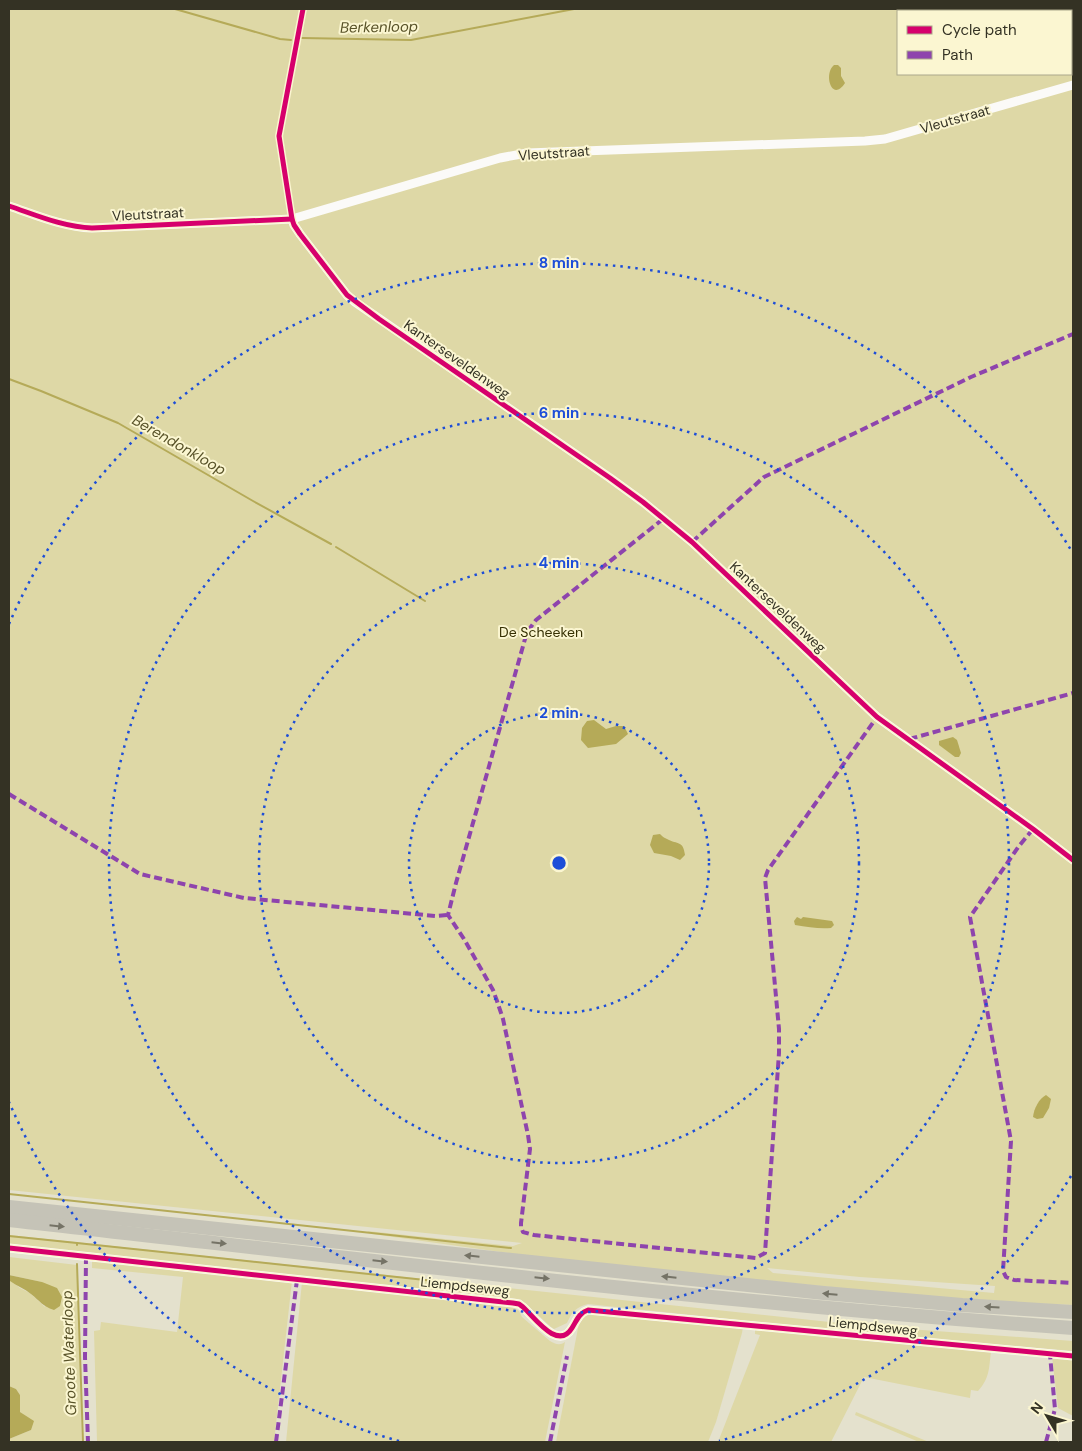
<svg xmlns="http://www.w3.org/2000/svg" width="1082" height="1451" viewBox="0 0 1082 1451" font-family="'DM Sans',sans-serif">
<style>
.green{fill:#ded8a6;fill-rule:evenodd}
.water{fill:#b5aa58}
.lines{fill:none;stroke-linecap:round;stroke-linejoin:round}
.stream{stroke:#b5aa58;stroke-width:2}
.minor{stroke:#fbfaf8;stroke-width:9}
.highway{stroke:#c5c3b7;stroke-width:14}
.quiet{stroke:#8e44ad;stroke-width:4;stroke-dasharray:8 4;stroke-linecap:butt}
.cycleway-casing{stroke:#fbf6d1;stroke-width:8}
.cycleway{stroke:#d6006c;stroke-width:5}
.oneway{fill:#757366}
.ring{fill:none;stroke:#1d4ed8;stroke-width:2.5;stroke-dasharray:2.5 5}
.labels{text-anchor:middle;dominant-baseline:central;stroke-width:4;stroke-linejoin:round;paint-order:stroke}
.street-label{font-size:14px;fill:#343224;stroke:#fbf6d1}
.park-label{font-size:14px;fill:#352f02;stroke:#fbf6d1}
.water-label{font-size:15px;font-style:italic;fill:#585228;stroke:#fbf6d1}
.centre{fill:#1d4ed8;stroke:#fbf6d1;stroke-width:2.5}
.ring-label{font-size:15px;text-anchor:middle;font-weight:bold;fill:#1d4ed8;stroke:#fbf6d1;stroke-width:4;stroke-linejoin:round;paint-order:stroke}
</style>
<rect width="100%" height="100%" fill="#e4e1cd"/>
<g class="green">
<path d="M9,9H1073V1305L963,1300L566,1261L372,1234L367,1231L513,1246L522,1243L9,1190ZM898,11H1071V74H898ZM767,1268L860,1277L995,1286L994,1293L773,1273Z"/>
<path d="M9,1235L867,1326L1073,1341V1351L870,1334L588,1304C576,1307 572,1312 567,1323L554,1329L551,1327L527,1305L514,1299L9,1245Z"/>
<polygon points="9,1257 77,1265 82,1442 9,1442 9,1439 31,1430 27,1417 20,1412 20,1395 16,1389 9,1386 9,1279 20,1288 30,1293 45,1307 42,1282 9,1275"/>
<polygon points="92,1260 292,1281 274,1442 97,1442 94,1331 100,1330 101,1322 177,1332 183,1277 92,1268"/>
<path d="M302,1282L510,1305L519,1311L522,1317L550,1341C555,1344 560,1346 565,1342L545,1442H286Z"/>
<polygon points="588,1313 743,1327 742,1333 716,1422 708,1442 556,1442 579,1323"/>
<path d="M755,1328L991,1351C989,1367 990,1378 978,1391L971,1390L970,1398L864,1377L831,1442H718L760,1335L755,1334Z"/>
<polygon points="1052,1356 1073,1358 1073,1416 1058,1408"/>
<polygon points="856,1412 929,1442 919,1442 855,1415"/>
</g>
<g class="water">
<path d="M834,65H838L841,68V76L845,83C832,103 823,74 834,65Z"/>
<polygon points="594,720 606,729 616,726 624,726 628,734 616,744 588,748 581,740 582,728 587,721"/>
<polygon points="953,737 957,740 961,753 959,757 955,757 939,745 939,741"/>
<path d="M660,834C662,836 664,838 667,839C678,845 683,840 685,855L680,860L671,856L654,853L650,845L653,835Z"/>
<path d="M797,917L801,919L803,917L832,921L834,925L831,928C819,929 808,927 795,925L794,921Z"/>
<path d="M1046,1095L1051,1099L1049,1108L1043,1118L1037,1119L1033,1117C1034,1108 1039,1099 1046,1095Z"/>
<path d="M9,1275L42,1282L57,1288L62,1297L60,1306L54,1310C42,1306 40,1301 31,1294C25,1289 17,1286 10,1281Z"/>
<polygon points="9,1386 16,1389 20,1395 20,1412 34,1421 31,1430 9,1439"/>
</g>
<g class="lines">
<g class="stream">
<polyline points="175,9 280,39 291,40"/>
<polyline points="302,38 411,40 574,9"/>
<polyline points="9,379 41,391 118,423 253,501 331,544"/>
<polyline points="336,547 425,601"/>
<polyline points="9,1194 511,1248"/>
<polyline points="9,1236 77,1243 77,1245"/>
<polyline points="77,1243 491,1287"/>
<polyline points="77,1264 83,1442"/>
</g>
<g class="minor">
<path d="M9,206C36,215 63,227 92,228L292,219L500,158L527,153L865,141L885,139L1073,85"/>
<polyline points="292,219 294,225 300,234 347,295 355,302 610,478 643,502 692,542 877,717 1033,829 1073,860"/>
<path d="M9,1248L513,1303L519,1304L523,1307C535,1318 558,1351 572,1328C577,1320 579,1313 588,1310L1073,1356"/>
</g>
<g class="highway">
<polyline points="9,1207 824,1293 962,1305 1073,1312"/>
<path d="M9,1220C363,1259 718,1303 1073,1328"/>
</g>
<g class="quiet">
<polyline points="663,519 536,620 527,632 456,883 448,915 464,939 493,990 497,1001 503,1019 528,1135 530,1149 521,1223 521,1227 523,1232 534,1235 756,1258 765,1253 779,1053 779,1029 765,878 768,870 877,717"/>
<polyline points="692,542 764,477 971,377 1073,334"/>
<polyline points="910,740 913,738 1073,693"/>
<polyline points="9,794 140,874 244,898 436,916 448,915"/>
<polyline points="1033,829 1019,846 970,917 1011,1141 1003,1271 1006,1277 1014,1280 1073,1283"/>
<polyline points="86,1256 85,1357 88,1442"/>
<polyline points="276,1442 297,1280"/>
<polyline points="550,1442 567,1356"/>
<polyline points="1046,1442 1055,1409 1050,1355"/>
</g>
<defs>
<g id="cycleway">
<polyline points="303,9 279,136 292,219 294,225 300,234 347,295 379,319 610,478 643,502 692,542 877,717 1033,829 1073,860"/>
<path d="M9,206C36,215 63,227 92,228L292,219"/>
<path d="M9,1248L513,1303L519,1304L523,1307C535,1318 558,1351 572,1328C577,1320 579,1313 588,1310L1073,1356"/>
</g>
</defs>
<use href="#cycleway" class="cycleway-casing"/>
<use href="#cycleway" class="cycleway"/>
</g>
<defs><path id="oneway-solid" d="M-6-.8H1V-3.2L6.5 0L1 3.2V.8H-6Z" transform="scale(1.25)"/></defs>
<g class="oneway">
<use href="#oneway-solid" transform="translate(57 1226) rotate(6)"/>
<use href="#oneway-solid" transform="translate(219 1243) rotate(6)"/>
<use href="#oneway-solid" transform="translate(472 1256) rotate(-174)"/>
<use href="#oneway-solid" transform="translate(380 1261) rotate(6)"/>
<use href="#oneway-solid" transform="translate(669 1277) rotate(-174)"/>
<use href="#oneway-solid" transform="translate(542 1278) rotate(6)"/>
<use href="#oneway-solid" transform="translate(830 1294) rotate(-175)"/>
<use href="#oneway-solid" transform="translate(992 1307) rotate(-176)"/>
</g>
<g class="ring">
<circle cx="559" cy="863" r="150"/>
<circle cx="559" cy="863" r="300"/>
<circle cx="559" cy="863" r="450"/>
<path d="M1071 1176A600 600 0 0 1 719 1441M399 1441A600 600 0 0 1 9 1102M9 624A600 600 0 0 1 1071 550"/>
</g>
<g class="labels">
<g class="street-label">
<text transform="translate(955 119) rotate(-16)">Vleutstraat</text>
<text transform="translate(554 153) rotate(-4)">Vleutstraat</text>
<text transform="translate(148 214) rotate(-3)">Vleutstraat</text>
<text transform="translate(457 359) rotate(35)">Kanterseveldenweg</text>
<text transform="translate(778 607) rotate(43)">Kanterseveldenweg</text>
<text transform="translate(465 1286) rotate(6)">Liempdseweg</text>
<text transform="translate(873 1326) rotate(6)">Liempdseweg</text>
</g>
<g class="park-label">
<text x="541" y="632">De Scheeken</text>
</g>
<g class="water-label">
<text transform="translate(379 27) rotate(-1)">Berkenloop</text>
<text transform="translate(179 445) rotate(30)">Berendonkloop</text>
<text transform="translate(69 1353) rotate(-92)">Groote Waterloop</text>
</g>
</g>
<circle cx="559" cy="863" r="8" class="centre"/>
<g class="ring-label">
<text x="559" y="268">8 min</text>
<text x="559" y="418">6 min</text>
<text x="559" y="568">4 min</text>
<text x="559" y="718">2 min</text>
</g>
<rect width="1082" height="1451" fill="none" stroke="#343224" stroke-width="20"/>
<rect x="897" y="10" width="175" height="65" fill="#fbf6d1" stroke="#aba88c"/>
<rect x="907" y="26" width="25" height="8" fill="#d6006c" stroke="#aba88c"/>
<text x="942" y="35" font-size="15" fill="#343224">Cycle path</text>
<rect x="907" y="51" width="25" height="8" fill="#8e44ad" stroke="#aba88c"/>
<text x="942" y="60" font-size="15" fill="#343224">Path</text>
<g transform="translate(1047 1416) rotate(308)" stroke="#fbf6d1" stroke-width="4" paint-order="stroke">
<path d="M0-4L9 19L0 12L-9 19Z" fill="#343224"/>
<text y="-8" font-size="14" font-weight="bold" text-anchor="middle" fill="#343224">N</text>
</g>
</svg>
